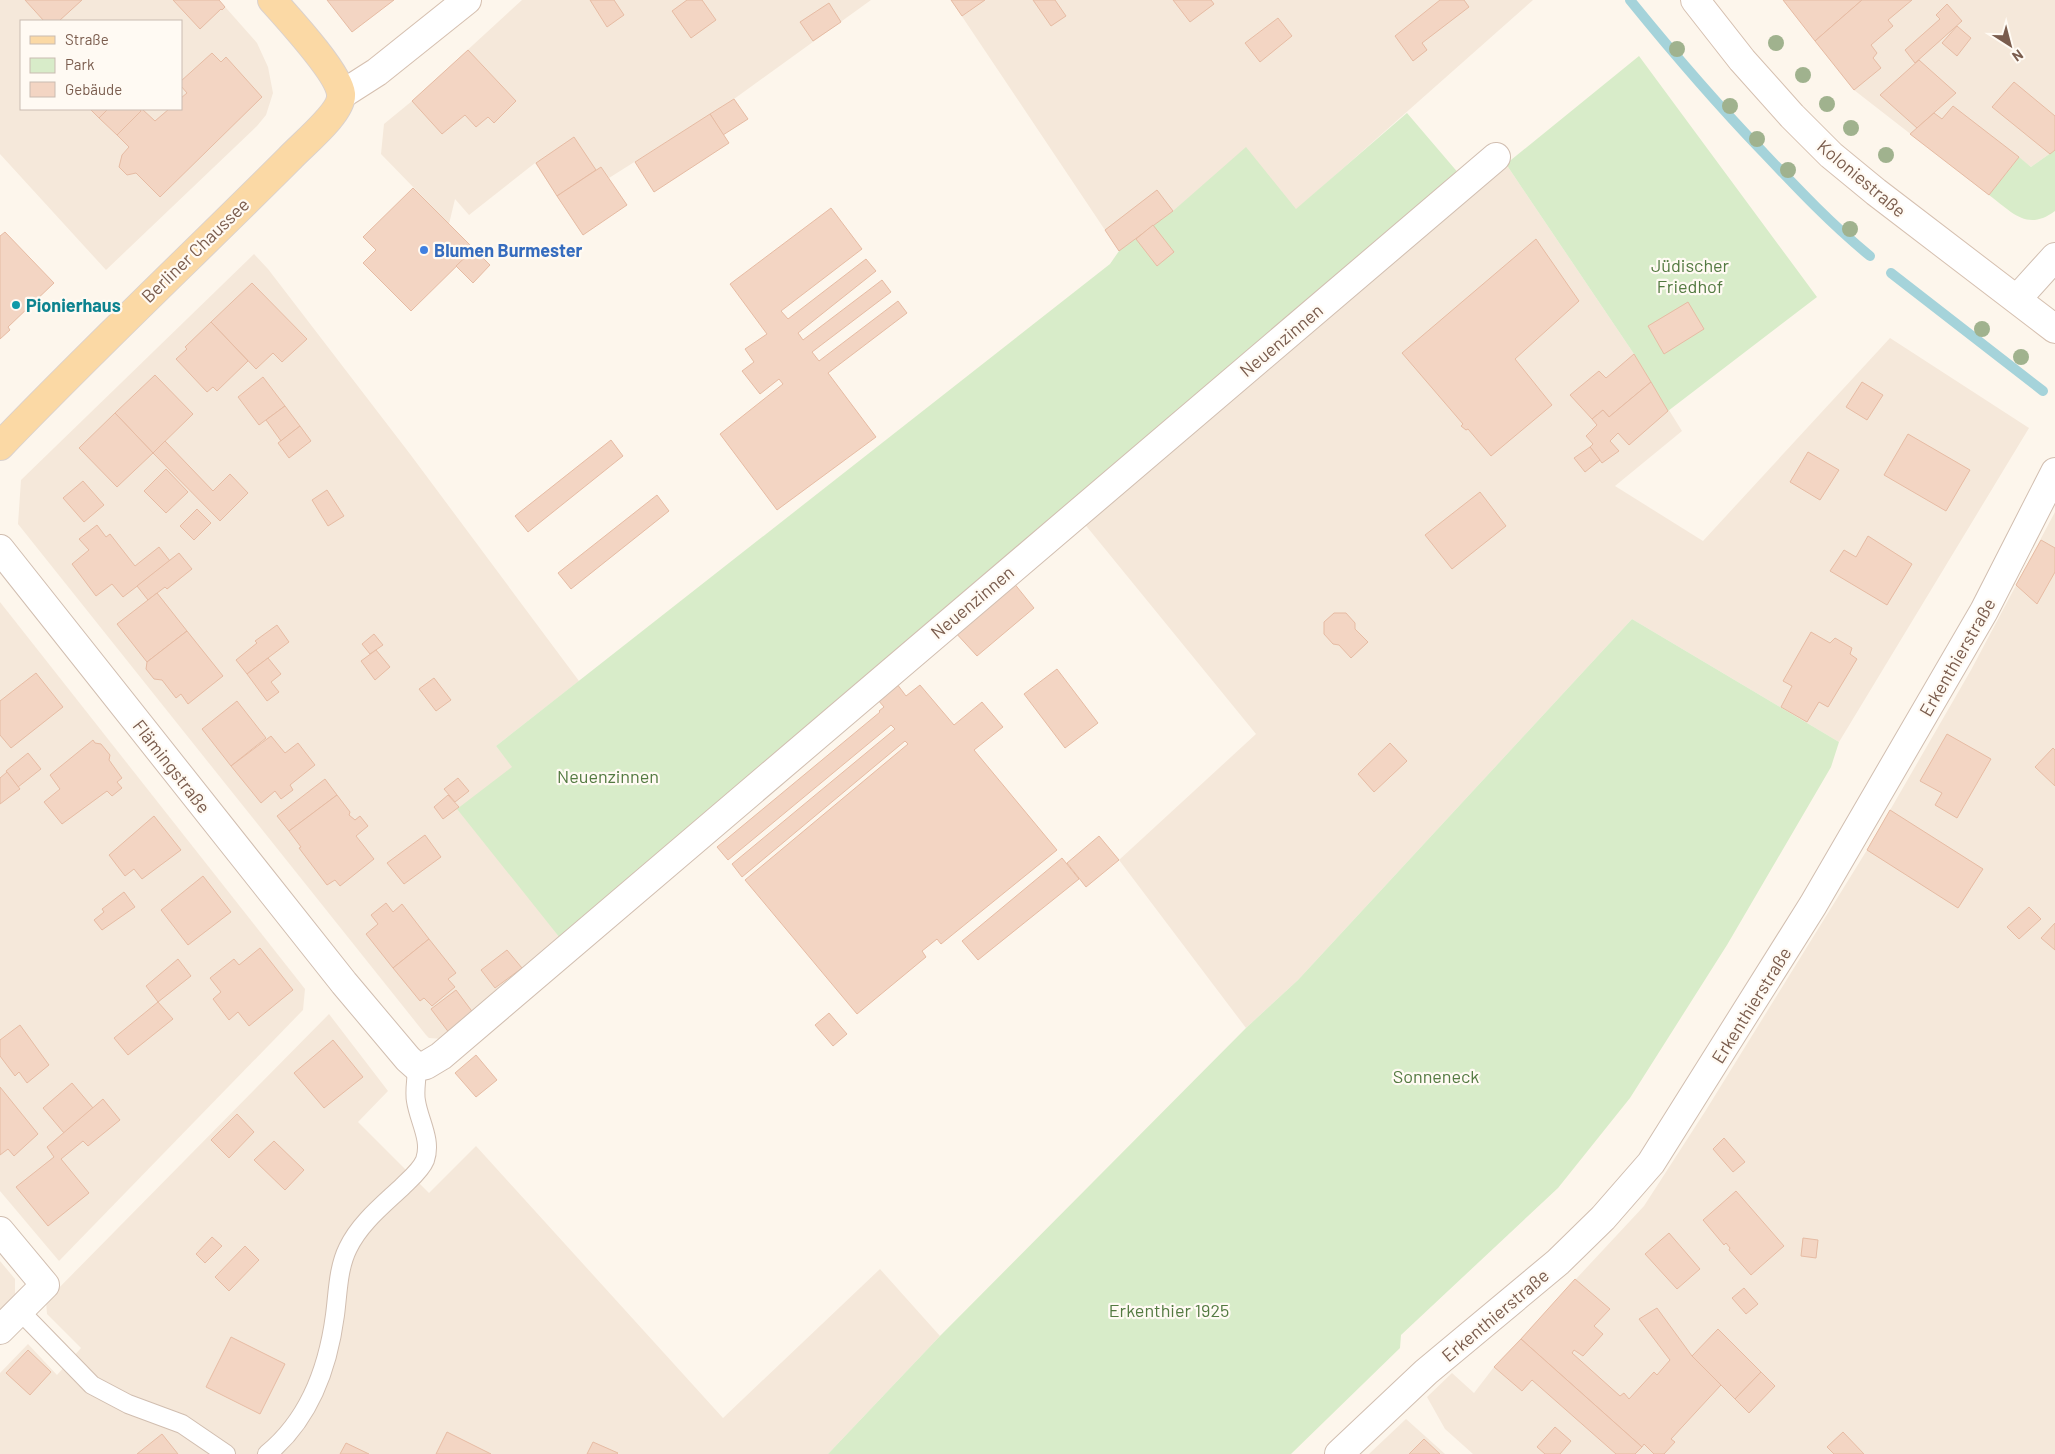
<svg xmlns="http://www.w3.org/2000/svg" width="2055" height="1454" viewBox="0 0 2055 1454" font-family="Barlow,sans-serif">
<style>
.residential{fill:#f5e8da;fill-rule:evenodd}
.green{fill:#d8ecc9}
.lines{fill:none;stroke-linecap:round;stroke-linejoin:round}
.stream{stroke:#a5d3da;stroke-width:10}
.building{fill:#f3d5c3;stroke:#e6bba3}
.lane-casing{stroke:#d1beb0;stroke-width:20}
.street-casing{stroke:#d1beb0;stroke-width:30}
.secondary-casing{stroke:#d6c0b0;stroke-width:30}
.primary-casing{stroke:#dad1cd;stroke-width:30}
.lane{stroke:#fff;stroke-width:18}
.street{stroke:#fff;stroke-width:28}
.secondary{stroke:#fff;stroke-width:28}
.primary{stroke:#fbd9a5;stroke-width:28}
.tree{fill:#a0b28e}
.shop-dot{fill:#3f7fe0;stroke:#fffaf3;stroke-width:2}
.culture-dot{fill:#0f9aa8;stroke:#fffaf3;stroke-width:2}
.labels{text-anchor:middle;dominant-baseline:central;stroke-width:4.5;stroke-linejoin:round;paint-order:stroke}
.street-label{font-size:18px;fill:#7a5c4d;stroke:#fffaf3}
.shop-label{font-size:18px;font-weight:bold;fill:#366cbe;stroke:#fffaf3;text-anchor:start}
.park-label{font-size:18px;fill:#537a41;stroke:#fffaf3}
.culture-label{font-size:18px;font-weight:bold;fill:#0d838f;stroke:#fffaf3;text-anchor:start}
</style>
<rect width="100%" height="100%" fill="#fdf6ec"/>
<g class="residential">
<path d="M0,0H219L257,43L268,67L273,93L266,115L257,126L106,270L0,154ZM21,21H181V109H21Z"/>
<polygon points="522,0 871,0 734,99 609,178 601,167 557,196 535,163 469,215 455,199 449,224 381,154 384,124 412,101"/>
<polygon points="951,0 1533,0 1296,210 1173,211 1119,251"/>
<polygon points="1783,0 2055,0 2055,150 2031,167 2018,157 1989,195 1854,90"/>
<polygon points="1506,164 1634,354 1682,431 1615,486 1703,541 1890,338 2029,428 1839,742 1632,619 1298,980 1246,1028 1119,860 1256,734 1083,522"/>
<polygon points="254,254 268,269 410,454 579,681 496,746 512,766 560,938 443,1039 429,1038 426,1035 18,524 21,480"/>
<polygon points="2055,512 2055,1454 1473,1454 1445,1429 1427,1397 1452,1373 1474,1393 1494,1367 1644,1206 1706,1110 1867,850 1971,670"/>
<polygon points="0,602 305,989 303,1010 59,1261 0,1191"/>
<polygon points="329,1014 388,1091 358,1122 429,1193 476,1146 723,1418 880,1269 940,1336 828,1454 0,1454 0,1373 28,1344 57,1375 81,1348 47,1314 46,1301"/>
<polygon points="0,1261 15,1279 15,1294 0,1309"/>
<polygon points="1406,1419 1445,1454 1369,1454"/>
</g>
<g class="green">
<polygon points="1639,56 1817,297 1668,411 1634,354 1506,164"/>
<polygon points="1407,113 1460,175 560,938 457,809 512,767 496,746 1110,264 1119,251 1173,211 1246,147 1296,209"/>
<path d="M2055,150V211C2027,232 2012,212 1989,195L2019,157L2031,167Z"/>
<polygon points="1632,619 1839,742 1831,767 1727,945 1630,1098 1558,1188 1401,1335 1400,1348 1291,1454 828,1454 940,1336 1246,1028 1298,980"/>
</g>
<g class="lines">
<g class="stream">
<path d="M1630,0C1673,53 1716,103 1763,152C1798,189 1831,224 1870,256"/>
<polyline points="1891,273 2043,391"/>
</g>
</g>
<g class="building">
<polygon points="25,0 82,0 59,21 44,21"/>
<polygon points="173,0 219,0 225,7 222,10 221,9 200,29"/>
<polygon points="327,0 394,0 352,32"/>
<polygon points="590,0 614,0 624,15 607,27"/>
<polygon points="687,0 702,0 716,20 691,38 672,11"/>
<polygon points="951,0 985,0 962,16"/>
<polygon points="1033,0 1055,0 1066,16 1051,26"/>
<polygon points="1173,0 1211,0 1214,4 1190,22"/>
<polygon points="1440,0 1464,0 1469,7 1422,43 1427,50 1413,61 1395,36"/>
<polygon points="1783,0 1862,0 1815,41"/>
<polygon points="1862,0 1912,0 1888,20 1893,26 1871,45 1877,53 1873,58 1881,68 1854,90 1815,41"/>
<polygon points="829,3 841,22 813,41 800,22"/>
<polygon points="1947,4 1962,21 1915,63 1905,50 1940,19 1936,15"/>
<polygon points="1278,18 1292,36 1260,62 1245,43"/>
<polygon points="1957,26 1971,38 1957,56 1942,43"/>
<polygon points="468,50 516,101 494,123 488,117 476,127 465,115 442,134 412,101"/>
<polygon points="212,53 221,62 226,57 262,97 160,197 136,173 127,175 119,167 122,155 129,147 117,135 142,109 155,121 169,109 181,109 181,98 187,93 181,86 181,81"/>
<polygon points="1919,60 1956,93 1917,128 1880,95"/>
<polygon points="2014,82 2055,116 2055,150 2050,154 1992,107"/>
<polygon points="734,99 748,119 723,135 710,114"/>
<polygon points="1953,106 2019,157 1989,195 1910,134 1934,113 1942,119"/>
<polygon points="90,109 108,109 99,118"/>
<polygon points="108,109 139,109 141,111 117,135 99,118"/>
<polygon points="710,114 729,143 654,192 635,162"/>
<polygon points="574,137 596,170 557,196 536,163"/>
<polygon points="601,167 627,205 583,235 557,196"/>
<polygon points="413,188 474,249 411,311 363,263 376,250 363,237"/>
<polygon points="1157,190 1173,211 1119,251 1105,230"/>
<polygon points="831,208 862,249 781,311 788,319 866,259 876,271 798,333 803,340 882,280 891,292 812,352 819,361 898,301 907,313 828,373 876,437 777,510 720,434 783,384 779,379 760,394 742,371 754,362 745,349 767,334 730,284"/>
<polygon points="1153,225 1174,252 1157,266 1136,239"/>
<polygon points="5,232 54,283 8,327 10,330 0,339 0,236"/>
<polygon points="1536,239 1579,301 1515,359 1552,405 1491,456 1468,429 1466,430 1461,426 1463,424 1402,353"/>
<polygon points="474,249 490,265 473,283 456,266"/>
<polygon points="252,283 307,339 282,362 273,353 256,369 211,322"/>
<polygon points="1688,302 1704,329 1664,354 1648,326"/>
<polygon points="211,322 248,361 217,391 213,387 207,392 176,359 187,349 185,347"/>
<polygon points="1634,354 1651,382 1609,417 1603,410 1592,419 1570,395 1599,371 1606,378"/>
<polygon points="155,375 193,414 153,453 115,413"/>
<polygon points="263,377 285,406 259,425 238,397"/>
<polygon points="1651,382 1668,411 1629,445 1618,433 1610,441 1619,451 1602,463 1590,447 1593,444 1586,436 1597,425 1592,419 1603,410 1609,417"/>
<polygon points="1862,382 1883,395 1867,420 1846,407"/>
<polygon points="285,406 300,426 281,441 266,420"/>
<polygon points="115,413 153,453 117,487 79,448"/>
<polygon points="300,426 311,441 289,458 278,443"/>
<polygon points="1908,434 1970,470 1946,511 1884,475"/>
<polygon points="611,440 623,456 528,532 515,516"/>
<polygon points="165,441 213,491 230,474 248,493 220,521 153,453"/>
<polygon points="1590,447 1600,460 1585,472 1574,458"/>
<polygon points="1808,452 1839,470 1820,500 1790,482"/>
<polygon points="166,469 188,492 166,513 144,491"/>
<polygon points="83,481 104,505 84,522 63,498"/>
<polygon points="327,490 344,516 328,526 312,500"/>
<polygon points="1480,492 1506,526 1452,569 1425,535"/>
<polygon points="657,495 669,511 571,589 558,573"/>
<polygon points="197,509 211,523 194,540 180,526"/>
<polygon points="97,525 106,537 110,534 135,566 159,547 170,561 123,597 112,584 96,596 72,564 89,550 79,539"/>
<polygon points="1868,536 1912,564 1887,605 1830,571 1844,550 1856,557"/>
<polygon points="2041,540 2055,548 2055,572 2037,604 2016,585"/>
<polygon points="179,553 192,569 167,589 165,587 148,600 137,586"/>
<polygon points="1013,582 1034,608 977,656 954,631"/>
<polygon points="157,593 187,631 147,662 117,624"/>
<polygon points="1334,613 1346,613 1355,623 1355,629 1368,642 1351,658 1339,645 1333,644 1324,634 1324,622"/>
<polygon points="277,625 289,642 247,674 236,660 257,643 255,641"/>
<polygon points="187,631 223,676 188,704 181,694 176,698 162,680 154,679 146,669 147,662"/>
<polygon points="1811,632 1830,643 1835,638 1852,648 1850,654 1857,659 1828,707 1819,702 1807,722 1781,707 1792,686 1783,681"/>
<polygon points="374,634 383,645 370,654 362,644"/>
<polygon points="376,650 390,667 375,680 361,661"/>
<polygon points="268,658 281,674 271,682 279,692 267,701 247,674"/>
<polygon points="1057,669 1098,723 1065,748 1024,694"/>
<polygon points="36,673 63,707 11,748 0,735 0,701"/>
<polygon points="434,678 451,700 436,711 419,689"/>
<polygon points="897,684 906,696 920,685 954,725 982,702 1003,727 974,750 1057,850 941,944 937,939 922,951 926,957 857,1014 745,880 908,744 905,741 742,877 732,864 895,729 891,725 728,860 717,847 880,712 879,711 884,707 878,700"/>
<polygon points="237,701 266,738 231,766 202,729"/>
<polygon points="1947,734 1991,759 1957,818 1935,805 1942,793 1920,781"/>
<polygon points="271,736 285,753 298,743 315,765 290,785 293,790 281,799 275,791 261,803 231,766"/>
<polygon points="93,740 95,743 101,744 110,755 109,760 122,778 117,782 122,788 112,796 107,791 62,824 44,802 60,789 50,775"/>
<polygon points="1390,743 1407,761 1374,792 1358,774"/>
<polygon points="2053,748 2055,750 2055,786 2035,767"/>
<polygon points="28,753 41,769 18,787 6,771"/>
<polygon points="7,772 20,789 0,804 0,778"/>
<polygon points="458,778 469,791 455,802 444,789"/>
<polygon points="325,779 337,795 289,831 277,816"/>
<polygon points="337,795 350,812 349,815 355,820 360,816 368,826 356,836 374,859 340,886 335,880 327,885 299,848 301,847 289,831"/>
<polygon points="448,795 459,807 443,819 434,807"/>
<polygon points="1890,810 1983,869 1958,908 1867,850"/>
<polygon points="154,816 181,850 142,879 134,869 125,876 109,855"/>
<polygon points="425,835 441,857 404,884 387,863"/>
<polygon points="1099,836 1119,860 1086,887 1067,863"/>
<polygon points="1062,858 1079,879 978,960 962,941"/>
<polygon points="203,876 231,912 188,945 161,910"/>
<polygon points="124,892 135,907 102,930 94,920 104,912 102,909"/>
<polygon points="386,903 393,912 402,904 429,939 393,968 366,934 378,924 371,915"/>
<polygon points="2029,907 2041,919 2019,939 2007,927"/>
<polygon points="2055,923 2055,950 2041,938"/>
<polygon points="429,939 456,973 448,979 455,987 432,1006 424,998 420,1001 393,968"/>
<polygon points="260,948 293,990 249,1026 238,1012 229,1020 213,999 221,992 210,978 234,959 239,965"/>
<polygon points="507,950 522,968 495,988 481,970"/>
<polygon points="178,959 191,976 158,1002 146,986"/>
<polygon points="456,990 474,1014 450,1034 431,1009"/>
<polygon points="158,1002 173,1019 128,1055 114,1038"/>
<polygon points="829,1013 847,1034 833,1046 815,1025"/>
<polygon points="20,1025 49,1065 27,1083 19,1072 15,1076 0,1056 0,1040"/>
<polygon points="333,1040 363,1077 324,1108 294,1073"/>
<polygon points="476,1055 497,1080 476,1097 455,1073"/>
<polygon points="72,1083 93,1108 64,1133 43,1108"/>
<polygon points="0,1087 38,1134 14,1156 8,1149 0,1155"/>
<polygon points="103,1099 120,1120 88,1146 83,1141 61,1159 89,1193 48,1226 16,1187 54,1157 47,1147"/>
<polygon points="237,1114 254,1132 229,1158 211,1140"/>
<polygon points="1724,1138 1745,1162 1733,1172 1713,1149"/>
<polygon points="274,1141 304,1170 285,1190 254,1160"/>
<polygon points="1736,1191 1784,1246 1751,1275 1729,1250 1730,1248 1726,1243 1724,1245 1703,1220"/>
<polygon points="1669,1233 1700,1269 1677,1289 1645,1254"/>
<polygon points="212,1237 222,1246 205,1263 196,1254"/>
<polygon points="1803,1238 1818,1240 1816,1258 1801,1256"/>
<polygon points="245,1246 259,1260 229,1291 215,1277"/>
<polygon points="1575,1279 1610,1309 1594,1326 1603,1334 1583,1356 1574,1350 1572,1353 1620,1396 1624,1393 1629,1399 1654,1372 1657,1375 1670,1360 1639,1319 1657,1308 1692,1356 1721,1385 1671,1439 1675,1442 1664,1454 1654,1454 1644,1444 1642,1447 1521,1339"/>
<polygon points="1744,1288 1758,1304 1746,1314 1732,1298"/>
<polygon points="1718,1329 1761,1372 1735,1399 1692,1356"/>
<polygon points="231,1337 285,1364 260,1414 206,1387"/>
<polygon points="1521,1339 1642,1447 1635,1454 1616,1454 1532,1380 1522,1391 1494,1367"/>
<polygon points="28,1350 51,1372 30,1395 6,1373"/>
<polygon points="1761,1372 1775,1386 1749,1413 1735,1399"/>
<polygon points="1555,1427 1571,1441 1560,1454 1545,1454 1537,1447"/>
<polygon points="447,1432 491,1454 436,1454"/>
<polygon points="1843,1432 1864,1454 1834,1454 1827,1447"/>
<polygon points="162,1434 178,1454 137,1454"/>
<polygon points="1424,1439 1440,1454 1409,1454"/>
<polygon points="593,1442 618,1453 617,1454 587,1454"/>
<polygon points="346,1443 369,1454 340,1454"/>
</g>
<g class="lines">
<defs>
<g id="lane">
<polyline points="19,1310 92,1385 128,1404 182,1424 226,1454"/>
<path d="M267,1454C310,1419 328,1368 335,1315C338,1292 338,1268 348,1248C360,1223 383,1205 403,1186C410,1179 421,1170 425,1160C432,1140 419,1121 416,1101C414,1091 417,1078 417,1067"/>
</g>
<g id="street">
<polyline points="2017,299 2055,257"/>
<polyline points="0,549 344,983 408,1059 417,1067 426,1065 441,1056 1496,157"/>
<polyline points="0,1231 45,1285 0,1330"/>
<polyline points="1339,1454 1426,1372 1558,1262 1603,1218 1651,1163 1813,905 1984,611 2055,472"/>
</g>
<g id="secondary">
<polyline points="1695,0 1742,60 1792,116 1831,155 1876,192 2055,329"/>
<polyline points="341,95 377,72 467,0"/>
</g>
<path id="primary" d="M0,446C94,348 194,254 290,158C302,145 343,112 341,94C339,73 288,18 272,0"/>
</defs>
<use href="#lane" class="lane-casing"/>
<use href="#street" class="street-casing"/>
<use href="#secondary" class="secondary-casing"/>
<use href="#primary" class="primary-casing"/>
<use href="#lane" class="lane"/>
<use href="#street" class="street"/>
<use href="#secondary" class="secondary"/>
<use href="#primary" class="primary"/>
</g>
<g class="tree">
<circle cx="1776" cy="43" r="8"/>
<circle cx="1677" cy="49" r="8"/>
<circle cx="1803" cy="75" r="8"/>
<circle cx="1827" cy="104" r="8"/>
<circle cx="1730" cy="106" r="8"/>
<circle cx="1851" cy="128" r="8"/>
<circle cx="1757" cy="139" r="8"/>
<circle cx="1886" cy="155" r="8"/>
<circle cx="1788" cy="170" r="8"/>
<circle cx="1850" cy="229" r="8"/>
<circle cx="1982" cy="329" r="8"/>
<circle cx="2021" cy="357" r="8"/>
</g>
<circle class="shop-dot" cx="424" cy="250" r="5"/>
<circle class="culture-dot" cx="16" cy="305" r="5"/>
<g class="labels">
<g class="street-label">
<text transform="translate(1862 178) rotate(40)">Koloniestraße</text>
<text transform="translate(195 250) rotate(-44)">Berliner Chaussee</text>
<text transform="translate(1281 340) rotate(-40)">Neuenzinnen</text>
<text transform="translate(972 602) rotate(-40)">Neuenzinnen</text>
<text transform="translate(1957 657) rotate(-60)">Erkenthierstraße</text>
<text transform="translate(172 766) rotate(52)">Flämingstraße</text>
<text transform="translate(1751 1005) rotate(-58)">Erkenthierstraße</text>
<text transform="translate(1495 1315) rotate(-40)">Erkenthierstraße</text>
</g>
<g class="shop-label">
<text x="434" y="250">Blumen Burmester</text>
</g>
<g class="park-label">
<text x="1690" y="265">Jüdischer<tspan x="1690" dy="21">Friedhof</tspan></text>
<text x="608" y="776">Neuenzinnen</text>
<text x="1436" y="1076">Sonneneck</text>
<text x="1169" y="1310">Erkenthier 1925</text>
</g>
<g class="culture-label">
<text x="26" y="305">Pionierhaus</text>
</g>
</g>
<rect x="20" y="20" width="162" height="90" fill="#fffaf3" stroke="#cabbb1"/>
<rect x="30" y="36" width="25" height="8" fill="#fbd9a5" stroke="#cabbb1"/>
<text x="65" y="45" font-size="15" fill="#7a5c4d">Straße</text>
<rect x="30" y="58" width="25" height="15" fill="#d8ecc9" stroke="#cabbb1"/>
<text x="65" y="70" font-size="15" fill="#7a5c4d">Park</text>
<rect x="30" y="82" width="25" height="15" fill="#f3d5c3" stroke="#cabbb1"/>
<text x="65" y="95" font-size="15" fill="#7a5c4d">Gebäude</text>
<g transform="translate(2010 45) rotate(144)" stroke="#fffaf3" stroke-width="4" paint-order="stroke">
<path d="M0-4L9 19L0 12L-9 19Z" fill="#7a5c4d"/>
<text y="-8" font-size="14" font-weight="bold" text-anchor="middle" fill="#7a5c4d">N</text>
</g>
</svg>
